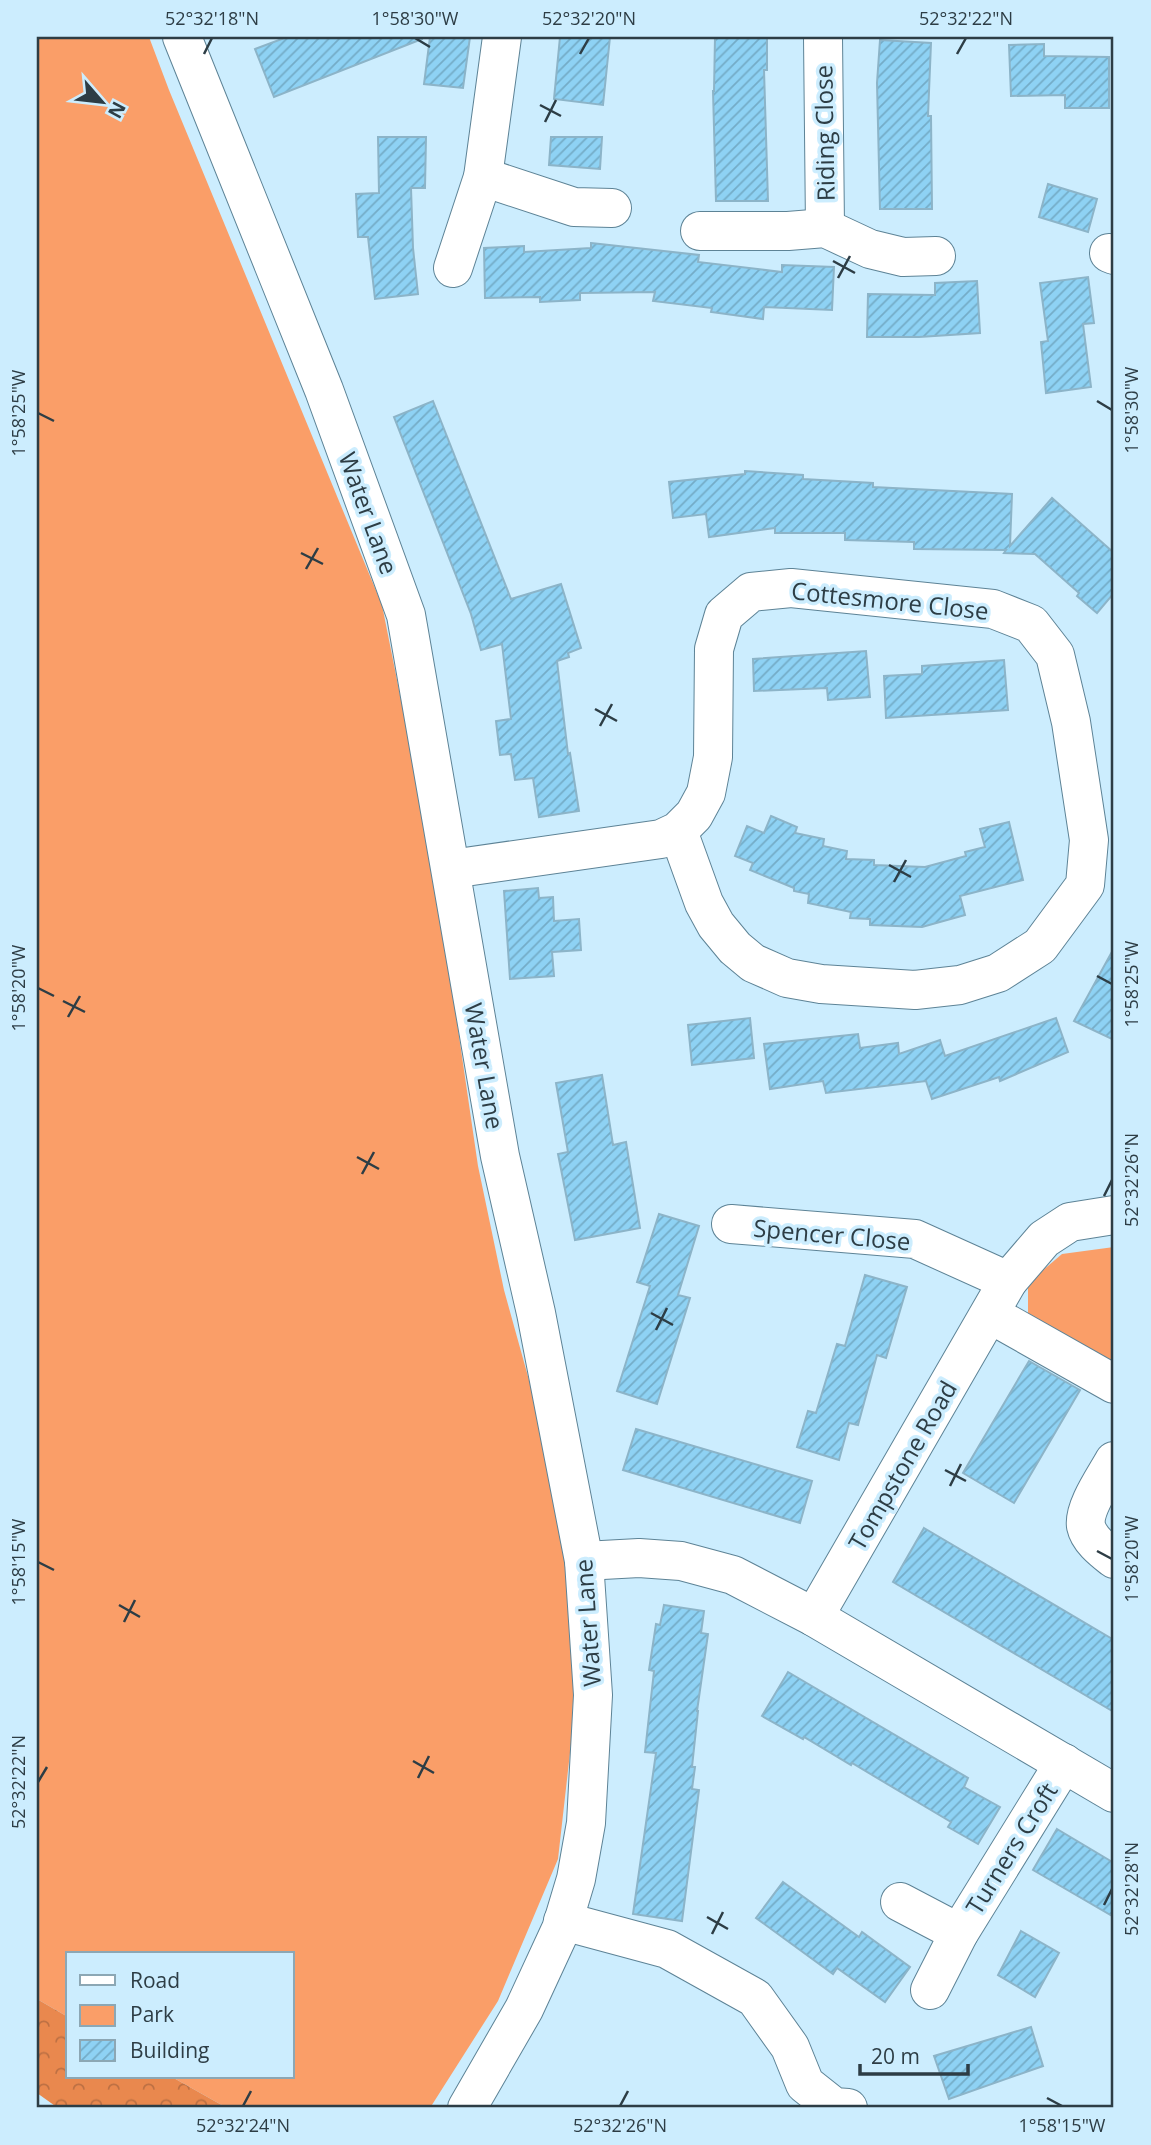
<svg xmlns="http://www.w3.org/2000/svg" width="1151" height="2145" viewBox="0 0 1151 2145" font-family="'Open Sans',sans-serif">
<style>
.green{fill:#fa9e68}
.forest{fill:url(#forest-crowns)}
.building{fill:url(#building-hatch);stroke:#8cb4c8;stroke-width:2}
.lines{fill:none;stroke-linecap:round;stroke-linejoin:round}
.minor-casing{stroke:#5d8396;stroke-width:40}
.minor{stroke:#fff;stroke-width:38}
.ticks{fill:none;stroke:#2d3d45;stroke-width:2.5}
.labels{text-anchor:middle;dominant-baseline:central;stroke-width:7;stroke-linejoin:round;paint-order:stroke}
.street-label{font-size:24px;fill:#2d3d45;stroke:#ccedfe}
.neatline{fill:none;stroke:#2d3d45;stroke-width:2.5}
.ticks-label{font-size:18px;text-anchor:middle;fill:#2d3d45}
</style>
<defs>
<pattern id="forest-crowns" width="20" height="18" patternUnits="userSpaceOnUse" patternTransform="scale(1.75)"><rect width="20" height="18" fill="#e9884e"/><path d="M2 6a3 3 0 1 1 6 0M12 15a3 3 0 1 1 6 0" fill="none" stroke="#bd7043"/></pattern>
<pattern id="building-hatch" width="6" height="6" patternUnits="userSpaceOnUse" patternTransform="scale(1.75)"><rect width="6" height="6" fill="#8ed2f4"/><path d="M-1 1l2-2M0 6l6-6M5 7l2-2" fill="none" stroke="#74acc7"/></pattern>
</defs>
<rect width="100%" height="100%" fill="#ccedfe"/>
<g class="green">
<polygon points="37,37 149,37 169,90 382,605 434,865 478,1166 504,1290 552,1463 577,1615 571,1744 558,1859 498,2001 430,2108 227,2108 172,2077 292,2077 292,1954 68,1954 68,2017 37,1999"/>
<polygon points="1114,1247 1114,1367 1028,1317 1028,1283 1062,1254"/>
</g>
<polygon class="forest" points="37,1999 68,2017 68,2077 172,2077 227,2108 58,2108 37,2093"/>
<g class="building">
<polygon points="287,37 422,37 422,39 274,97 255,49"/>
<polygon points="430,37 470,37 463,88 424,84"/>
<polygon points="560,37 610,37 603,105 554,99"/>
<polygon points="715,37 767,37 767,70 764,70 768,201 716,201 713,91 714,91"/>
<polygon points="880,40 931,43 928,116 931,116 932,209 880,209 877,83"/>
<polygon points="1044,44 1044,56 1109,57 1109,108 1065,108 1065,95 1011,96 1009,45"/>
<polygon points="378,137 426,137 425,188 411,188 413,248 418,294 375,299 368,237 358,237 356,194 379,193"/>
<polygon points="551,137 602,137 600,169 549,165"/>
<polygon points="1048,184 1097,199 1088,232 1039,217"/>
<polygon points="591,243 699,255 698,262 782,272 782,265 834,267 832,310 764,307 763,319 711,312 712,308 653,301 655,292 580,293 580,300 540,302 540,297 485,298 484,248 524,246 524,252 591,248"/>
<polygon points="1088,277 1094,323 1083,324 1091,387 1046,393 1041,342 1048,341 1040,283"/>
<polygon points="977,281 980,333 919,337 867,337 868,294 935,295 935,283"/>
<polygon points="433,401 511,599 561,584 581,648 568,653 569,657 557,661 568,754 570,753 579,811 539,817 533,778 515,780 511,754 500,755 496,721 511,719 502,644 481,650 471,614 394,417"/>
<polygon points="745,471 803,475 803,479 873,483 873,487 1012,494 1010,546 1052,498 1114,553 1114,593 1097,613 1077,596 1079,593 1035,554 1004,553 1006,550 914,549 914,542 845,540 845,533 775,533 775,528 709,537 706,514 673,518 669,482 745,474"/>
<polygon points="866,651 870,697 828,700 827,688 754,691 753,659"/>
<polygon points="1004,660 1008,710 886,718 884,676 922,674 922,666"/>
<polygon points="771,816 797,827 795,833 824,839 823,846 847,851 846,859 874,860 874,865 925,867 966,856 965,852 985,847 980,829 1009,822 1023,880 960,896 965,915 922,927 870,925 870,919 850,918 851,912 808,903 809,894 794,891 794,888 750,870 753,863 735,856 747,826 764,833"/>
<polygon points="538,888 539,898 553,897 554,921 579,919 581,950 552,952 554,976 510,979 504,891"/>
<polygon points="1114,948 1114,1040 1074,1021"/>
<polygon points="750,1018 754,1058 692,1065 688,1025"/>
<polygon points="1056,1018 1068,1052 1000,1081 999,1077 932,1099 926,1081 826,1093 823,1081 770,1089 764,1044 858,1034 860,1048 898,1043 899,1054 940,1040 945,1056"/>
<polygon points="602,1075 613,1145 626,1142 640,1228 575,1240 558,1154 568,1152 556,1083"/>
<polygon points="659,1214 699,1226 678,1295 690,1298 657,1404 617,1391 650,1286 637,1282"/>
<polygon points="865,1275 907,1287 886,1358 877,1355 858,1425 849,1423 839,1460 797,1447 808,1411 816,1413 837,1344 845,1346"/>
<polygon points="1029,1361 1080,1390 1014,1503 963,1473"/>
<polygon points="636,1429 812,1481 800,1523 623,1470"/>
<polygon points="924,1528 1114,1640 1114,1712 893,1582"/>
<polygon points="664,1605 704,1611 701,1633 708,1634 697,1711 698,1711 692,1767 695,1767 692,1789 699,1790 682,1921 633,1914 656,1753 645,1752 654,1671 649,1670 656,1624 660,1625"/>
<polygon points="788,1672 968,1778 964,1787 1000,1807 978,1844 948,1827 951,1822 852,1763 851,1765 804,1737 803,1739 762,1716"/>
<polygon points="1057,1829 1114,1863 1114,1917 1033,1870"/>
<polygon points="783,1882 859,1937 862,1932 910,1967 885,2002 837,1968 833,1974 756,1918"/>
<polygon points="1021,1931 1059,1953 1035,1997 998,1975"/>
<polygon points="1031,2027 1043,2066 949,2099 934,2056"/>
</g>
<g class="lines">
<defs>
<g id="minor">
<polyline points="182,37 324,390 406,615 500,1156 536,1313 584,1561 593,1695 586,1823 576,1879 561,1929 524,2009 467,2108"/>
<polyline points="823,37 825,228"/>
<polyline points="483,177 574,207 612,208"/>
<polyline points="700,231 788,231 825,228 870,249 903,257 936,256"/>
<polyline points="1109,253 1114,255"/>
<polyline points="453,268 483,177 502,37"/>
<polyline points="451,869 661,839 678,831 694,815 706,793 713,757 714,649 724,615 751,592 791,588 993,609 1031,624 1055,655 1071,722 1089,840 1085,885 1040,946 998,973 960,985 915,990 821,984 787,978 753,963 735,948 716,925 704,903 678,831"/>
<polyline points="731,1224 915,1239 1008,1281"/>
<polyline points="990,1314 1114,1384"/>
<path d="M1114,1461C1106,1476 1083,1508 1086,1526C1089,1540 1104,1551 1114,1559"/>
<polyline points="584,1561 639,1558 681,1561 733,1575 814,1617 1114,1793"/>
<polyline points="814,1617 1008,1281 1044,1239 1070,1222 1114,1215"/>
<polyline points="900,1902 959,1933"/>
<polyline points="563,1921 667,1949 755,1998 790,2047 805,2084 834,2107 848,2108"/>
<polyline points="930,1990 959,1933 1064,1763"/>
</g>
</defs>
<use href="#minor" class="minor-casing"/>
<use href="#minor" class="minor"/>
</g>
<path class="ticks" d="M415,38L430,47M204,54L212,38M580,54L589,38M957,54L966,38M540,105L561,116M545,122L556,100M833,261L855,273M838,278L850,256M1097,401L1112,410M38,413L54,421M301,553L323,564M306,569L318,548M595,709L617,721M600,726L612,704M889,865L911,877M894,882L906,860M1097,976L1112,984M38,988L54,996M63,1001L85,1012M68,1017L80,996M357,1157L379,1169M362,1174L374,1152M1104,1196L1112,1180M651,1313L673,1325M656,1330L667,1308M945,1470L966,1481M950,1486L961,1464M1097,1551L1112,1559M38,1562L54,1570M119,1605L140,1617M124,1622L135,1600M413,1761L434,1773M418,1778L429,1756M38,1782L47,1767M1104,1905L1112,1889M707,1917L728,1929M712,1934L723,1912M1047,2098L1062,2106M243,2106L251,2091M620,2106L628,2091"/>
<g class="labels">
<g class="street-label">
<text transform="translate(824 133) rotate(-91)">Riding Close</text>
<text transform="translate(369 513) rotate(70)">Water Lane</text>
<text transform="translate(890 600) rotate(6)">Cottesmore Close</text>
<text transform="translate(485 1066) rotate(80)">Water Lane</text>
<text transform="translate(832 1234) rotate(5)">Spencer Close</text>
<text transform="translate(902 1465) rotate(-60)">Tompstone Road</text>
<text transform="translate(587 1623) rotate(-94)">Water Lane</text>
<text transform="translate(1011 1848) rotate(-58)">Turners Croft</text>
</g>
</g>
<rect width="1151" height="2145" fill="none" stroke="#ccedfe" stroke-width="77"/>
<rect x="66" y="1952" width="228" height="126" fill="#ccedfe" stroke="#8ca7b4" stroke-width="2"/>
<rect x="80" y="1975" width="35" height="10" fill="#ffffff" stroke="#8ca7b4" stroke-width="2"/>
<text x="130" y="1988" font-size="21" fill="#2d3d45">Road</text>
<rect x="80" y="2005" width="35" height="21" fill="#fa9e68" stroke="#8ca7b4" stroke-width="2"/>
<text x="130" y="2022" font-size="21" fill="#2d3d45">Park</text>
<rect x="80" y="2040" width="35" height="21" fill="url(#building-hatch)" stroke="#8ca7b4" stroke-width="2"/>
<text x="130" y="2058" font-size="21" fill="#2d3d45">Building</text>
<g transform="translate(102 102) rotate(118)" stroke="#ccedfe" stroke-width="5" paint-order="stroke">
<path d="M0-5L12 26L0 18L-12 26Z" fill="#2d3d45"/>
<text y="-10" font-size="19" font-weight="bold" text-anchor="middle" fill="#2d3d45">N</text>
</g>
<path d="M860 2064v10h108v-10" fill="none" stroke="#2d3d45" stroke-width="3.5"/>
<text x="871" y="2064" font-size="21" fill="#2d3d45" stroke="#ccedfe" stroke-width="5" paint-order="stroke">20 m</text>
<rect x="38" y="38" width="1074" height="2068" class="neatline"/>
<g class="ticks-label">
<text x="212" y="25">52°32'18"N</text>
<text x="415" y="25">1°58'30"W</text>
<text x="589" y="25">52°32'20"N</text>
<text x="966" y="25">52°32'22"N</text>
<text transform="translate(1132 410) rotate(-90)" y="6">1°58'30"W</text>
<text transform="translate(19 413) rotate(-90)" y="6">1°58'25"W</text>
<text transform="translate(1132 984) rotate(-90)" y="6">1°58'25"W</text>
<text transform="translate(19 988) rotate(-90)" y="6">1°58'20"W</text>
<text transform="translate(1132 1180) rotate(-90)" y="6">52°32'26"N</text>
<text transform="translate(1132 1559) rotate(-90)" y="6">1°58'20"W</text>
<text transform="translate(19 1562) rotate(-90)" y="6">1°58'15"W</text>
<text transform="translate(19 1782) rotate(-90)" y="6">52°32'22"N</text>
<text transform="translate(1132 1889) rotate(-90)" y="6">52°32'28"N</text>
<text x="243" y="2132">52°32'24"N</text>
<text x="620" y="2132">52°32'26"N</text>
<text x="1062" y="2132">1°58'15"W</text>
</g>
</svg>
